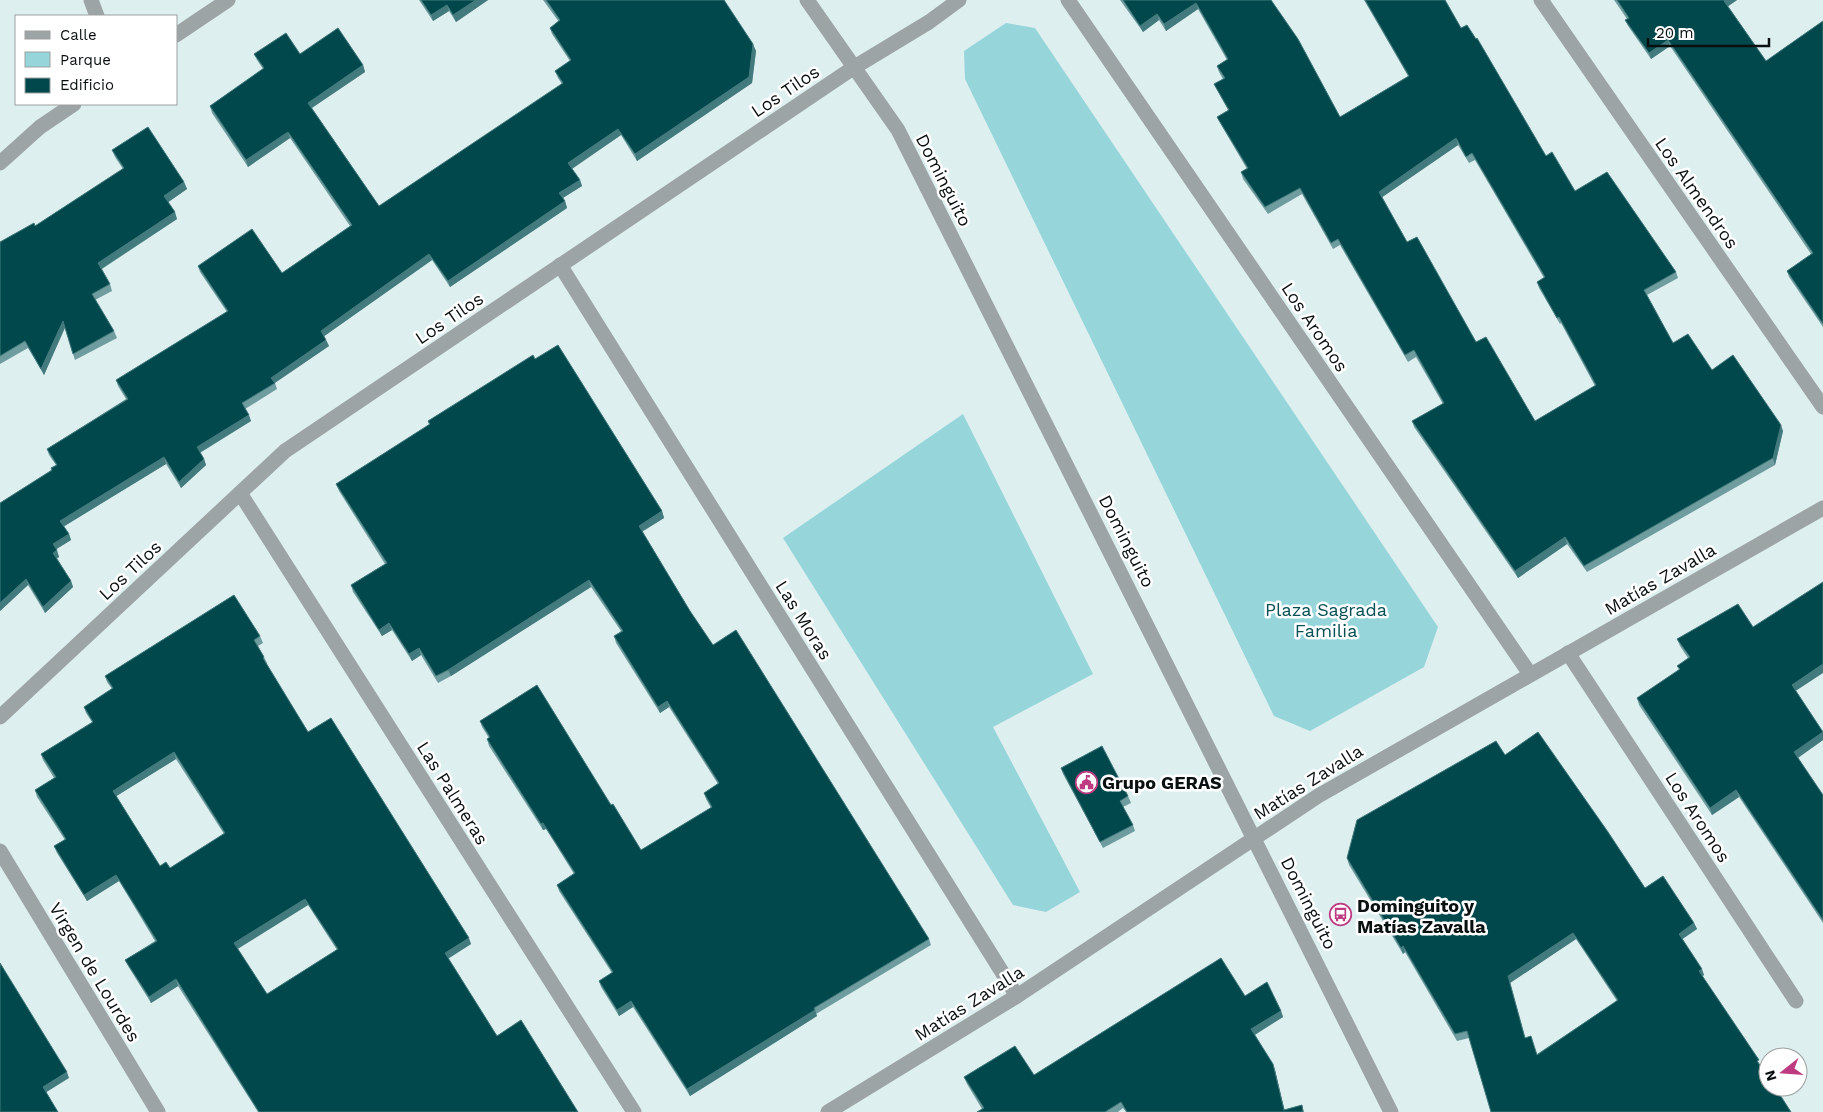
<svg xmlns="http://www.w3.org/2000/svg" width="1823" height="1112" viewBox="0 0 1823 1112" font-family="'Work Sans',sans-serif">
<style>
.green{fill:#96d6da}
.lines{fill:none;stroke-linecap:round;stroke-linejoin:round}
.street{stroke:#9da4a5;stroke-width:15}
.wall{fill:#6f9c9e;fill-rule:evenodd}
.shaded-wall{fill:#437a7d}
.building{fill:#00484c;stroke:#437a7d;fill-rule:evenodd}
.labels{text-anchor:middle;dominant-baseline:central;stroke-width:5;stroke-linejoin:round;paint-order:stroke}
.street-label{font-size:18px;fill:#0a1010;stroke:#fff}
.park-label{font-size:18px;fill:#044f53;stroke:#fff}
.poi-label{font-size:18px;font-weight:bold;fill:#0a1010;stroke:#fff;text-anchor:start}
</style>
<rect width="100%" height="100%" fill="#deeff0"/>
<g class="green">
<polygon points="1006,23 1035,28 1438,627 1424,667 1310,731 1274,716 965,79 964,51"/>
<polygon points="963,414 1093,674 993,727 1080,892 1046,912 1013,905 783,538"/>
</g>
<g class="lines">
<g class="street">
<polyline points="91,0 97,16"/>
<polyline points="807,0 898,130 1391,1112"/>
<polyline points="1068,0 1530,674"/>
<polyline points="1541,0 1823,407"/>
<polyline points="176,35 228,0"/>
<polyline points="0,163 40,127 74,104"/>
<polyline points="560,265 1017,996"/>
<polyline points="240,493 634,1112"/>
<polyline points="1568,653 1796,1001"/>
<polyline points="0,717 285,451 853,68 929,22 959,0"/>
<polyline points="0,851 158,1112"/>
<polyline points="828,1112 1017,996 1318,796 1823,508"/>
</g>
</g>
<g class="wall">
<polygon points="419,0 488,0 456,22 449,11 433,21"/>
<polygon points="543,0 724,0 756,51 752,83 637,161 621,135 572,169 580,180 582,186 563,198 565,201 567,208 450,287 432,260 324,336 329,346 275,383 277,389 245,409 251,421 200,453 204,459 206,465 181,488 166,464 64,526 69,534 71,540 56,549 59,557 57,558 71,581 73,587 45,613 28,585 0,611 52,471 51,468 56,465 49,455 47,449 126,399 118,386 116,380 227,312 200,272 198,266 282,273 350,226 290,138 248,167 212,113 210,106 263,69 257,60 254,54 300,54 363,65 365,72 312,108 379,206 562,84 558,78 555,71 570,61 552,34 550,28 559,22"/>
<path d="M1120,0H1271L1340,117L1408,76L1364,0H1445L1461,28L1546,156L1575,191L1676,272L1678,278L1647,295L1673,343L1712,370L1783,431L1775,465L1587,572L1567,544L1518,578L1414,427L1412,421L1443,404L1416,357L1408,362L1340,245L1333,249L1302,194L1268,214L1243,179L1241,172L1247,169L1220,123L1217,117L1228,110L1217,90L1214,84L1223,79L1219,72L1217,66L1227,60L1198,9L1166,31L1159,20L1143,32ZM1458,145L1469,163L1475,160L1544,278L1537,282L1539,288L1560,324L1561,323L1595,386L1535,421L1476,342L1407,242L1382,197Z"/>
<polygon points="1614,0 1737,0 1728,6 1766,61 1823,21 1823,327 1789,277 1787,271 1811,254 1670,46 1651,59 1628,26 1625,20 1627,19"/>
<polygon points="112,150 184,182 187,189 168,202 177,219 102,269 110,284 112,291 95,300 114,331 117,338 75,360 65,328 44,375 28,348 0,364 0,242 35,226 123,169 115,157"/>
<polygon points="535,359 662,511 664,518 642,532 690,611 713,645 929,939 931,945 816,1014 817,1016 690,1096 633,1007 619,1016 601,987 599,981 612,973 559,891 557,885 574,874 546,829 543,830 489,746 487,739 489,738 482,727 480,721 611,805 641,850 711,808 706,799 704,793 718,784 669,707 660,713 616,643 614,636 621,631 591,587 451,676 438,683 421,655 412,661 392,630 382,636 353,592 351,585 385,564 339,491 336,484 429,425 428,421"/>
<path d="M260,636L263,643L258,646L264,657L267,663L266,664L308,732L471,944L448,959L497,1036L578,1112H258L178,986L151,1003L128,966L125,960L155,941L119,881L87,901L57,853L54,846L65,840L37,797L35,790L54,778L43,760L41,754L92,722L86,713L84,707L112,689L107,682L105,676ZM176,759L224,834L170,868L160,866L116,796ZM308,905L337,950L267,994L237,949Z"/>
<polygon points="1677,639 1795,691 1823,740 1798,758 1823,795 1823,923 1739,797 1712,815 1639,705 1637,698 1679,670 1677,666 1688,658 1680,646"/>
<path d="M1505,755L1645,888L1694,923L1697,929L1682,939L1704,975L1702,976L1761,1066L1491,1112L1469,1038L1457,1041L1405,952L1403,954L1349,865L1347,858ZM1576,939L1617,1001L1537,1054L1525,1038L1510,983Z"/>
<polygon points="1061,768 1128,796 1131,803 1123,807 1133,825 1135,831 1103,848 1063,774"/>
<polygon points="1245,996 1281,1011 1283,1017 1255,1035 1275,1070 1284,1110 1302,1105 1304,1112 1126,1112 1123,1108 1118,1112 977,1112 982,1109 967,1084 964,1077 1034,1075"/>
</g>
<g class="shaded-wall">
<polygon points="476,0 488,0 456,22 453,15"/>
<polygon points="1725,0 1737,0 1727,7 1724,1"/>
<polygon points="1196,3 1198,9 1166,31 1164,24"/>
<polygon points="447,5 449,11 433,21 431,15"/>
<polygon points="1157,14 1159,20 1143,32 1140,26"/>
<polygon points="1668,40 1670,46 1651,59 1649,53"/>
<polygon points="753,44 756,51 752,83 637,161 635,154"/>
<polygon points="363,65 365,72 310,109 308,103"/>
<polygon points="618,129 621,135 570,170 568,163"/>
<polygon points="288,132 290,138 248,167 246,160"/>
<polygon points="1456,138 1458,145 1381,198 1379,192"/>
<polygon points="580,180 582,186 561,199 559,193"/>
<polygon points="184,182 187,189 167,203 164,196"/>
<polygon points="565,201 567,208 450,287 448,281"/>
<polygon points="175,212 177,219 101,269 98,263"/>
<polygon points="429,254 432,260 323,337 321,331"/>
<polygon points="63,321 65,327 44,375 41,369"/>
<polygon points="326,340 329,346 273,384 271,378"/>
<polygon points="249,415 251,421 199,453 197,447"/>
<polygon points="1781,425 1783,431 1775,465 1773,458"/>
<polygon points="164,457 166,464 63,527 60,521"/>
<polygon points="204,459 206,465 181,488 179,482"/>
<polygon points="662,511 664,518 641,532 639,526"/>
<polygon points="69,534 71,540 55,550 53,544"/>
<polygon points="1565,537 1567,544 1518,578 1515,571"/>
<polygon points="57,550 59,557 56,559 53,553"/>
<polygon points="26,579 28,585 0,611 0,603"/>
<polygon points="589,580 591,587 451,676 448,670"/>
<polygon points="71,581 73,587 45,613 43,607"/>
<polygon points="389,623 392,630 382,636 379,630"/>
<polygon points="419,648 421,655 412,661 409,654"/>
<polygon points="1823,664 1823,673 1794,692 1792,685"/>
<polygon points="667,701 669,707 660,713 658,707"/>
<polygon points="1823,732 1823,740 1796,759 1794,752"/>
<polygon points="174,752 176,759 115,797 113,791"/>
<polygon points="1736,790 1739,797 1712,815 1710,808"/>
<polygon points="543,823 546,829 543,830 541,824"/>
<polygon points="116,875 119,881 87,901 84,895"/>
<polygon points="305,899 308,905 236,950 234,943"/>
<polygon points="1694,923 1697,929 1681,940 1679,934"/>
<polygon points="1573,933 1576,939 1510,983 1527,1044 1508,976"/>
<polygon points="469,938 471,944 447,959 445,953"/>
<polygon points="1403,946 1405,952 1403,954 1401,948"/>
<polygon points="1702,969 1704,975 1701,977 1699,971"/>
<polygon points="176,979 178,986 151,1003 149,997"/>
<polygon points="631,1001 633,1007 619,1016 617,1010"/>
<polygon points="815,1010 817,1016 690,1096 687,1089"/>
<polygon points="1281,1011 1283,1017 1254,1035 1251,1029"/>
<polygon points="1273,1064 1275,1070 1285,1112 1284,1112"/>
<polygon points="67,1072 69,1078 45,1093 43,1087"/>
</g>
<g class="building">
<polygon points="421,0 476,0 453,15 447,5 431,15"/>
<polygon points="546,0 724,0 753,44 749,77 635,154 618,129 568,163 580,180 559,193 565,201 448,281 429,254 321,331 326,340 271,378 275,383 242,403 249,415 197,447 204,459 179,482 164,457 60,521 69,534 53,544 57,550 53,553 71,581 43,607 26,579 0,603 0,503 52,470 51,468 57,465 47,449 128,399 116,380 228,311 198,266 252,229 282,273 352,225 288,132 246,160 210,106 264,68 254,54 286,33 300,54 338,28 363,65 308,103 379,206 563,83 555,71 571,60 550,28 560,20"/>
<path d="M1123,0H1271L1298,39L1340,117L1409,76L1365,0H1445L1461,28L1467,25L1476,39L1477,38L1546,156L1552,152L1575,191L1607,172L1676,272L1644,290L1673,343L1688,334L1712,370L1733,355L1781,425L1773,458L1584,566L1565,537L1515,571L1412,421L1444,403L1414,350L1405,355L1338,239L1331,243L1300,188L1265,207L1241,172L1248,168L1217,117L1229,110L1214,84L1225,78L1217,66L1228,59L1196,3L1164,24L1157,14L1140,26ZM1456,138L1466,157L1472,153L1545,277L1537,282L1557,318L1559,317L1596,385L1535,421L1486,337L1476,342L1417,237L1407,242L1379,192Z"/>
<polygon points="1617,0 1725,0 1724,1 1766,61 1823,21 1823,324 1787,271 1813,253 1668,40 1649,53 1625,20 1629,18"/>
<polygon points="148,127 184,182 164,196 175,212 98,263 110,284 92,294 114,331 73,354 63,321 41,369 25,341 0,356 0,242 34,223 35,226 124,168 112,150"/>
<polygon points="558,345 662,511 639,526 690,611 713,645 736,630 929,939 814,1008 815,1010 687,1089 631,1001 617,1010 599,981 613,972 557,885 575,873 543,823 541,824 487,739 490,737 480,721 537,685 611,805 613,804 641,850 712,807 704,793 719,783 667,701 658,707 614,636 623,631 589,580 448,670 436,676 419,648 409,654 389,623 379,630 351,585 387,563 336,484 430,424 428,421 533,355 535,359"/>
<polygon points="1823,582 1823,664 1792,685 1823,732 1794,752 1823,795 1823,920 1736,790 1710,808 1637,698 1680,669 1677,666 1690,657 1677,639 1738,604 1753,627"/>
<path d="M234,595L260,636L254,640L264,657L263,658L308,732L331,718L469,938L445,953L497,1036L521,1020L578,1112H259L176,979L149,997L125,960L157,941L116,875L84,895L54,846L66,839L35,790L56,777L41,754L93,722L84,707L113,688L105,676ZM174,752L225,833L170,868L166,862L160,866L113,791ZM305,899L338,949L267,994L234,943Z"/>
<path d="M1538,732L1608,832L1645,888L1663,876L1694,923L1679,934L1702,969L1699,971L1759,1060L1757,1061L1768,1077V1087H1775L1791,1112H1491L1467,1031L1455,1034L1403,946L1401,948L1347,858L1357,820L1496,741L1505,755ZM1573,933L1618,1000L1537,1055L1531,1036L1525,1038L1508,976Z"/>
<polygon points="1102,746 1128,796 1120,801 1133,825 1100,842 1061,768"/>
<polygon points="1221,958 1245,996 1267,982 1281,1011 1251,1029 1273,1064 1284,1110 1302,1105 1303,1112 1127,1112 1121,1102 1105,1112 977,1112 984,1108 964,1077 1015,1046 1034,1075"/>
<polygon points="0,963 67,1072 43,1087 58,1112 0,1112"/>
</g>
<defs>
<symbol id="civic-ring" viewBox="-11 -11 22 22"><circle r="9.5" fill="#fff" stroke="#be3b81" stroke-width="1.5"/><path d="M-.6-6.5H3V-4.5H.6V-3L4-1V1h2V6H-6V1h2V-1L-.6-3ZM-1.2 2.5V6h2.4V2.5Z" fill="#be3b81"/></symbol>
<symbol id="bus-ring" viewBox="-11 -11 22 22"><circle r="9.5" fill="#fff" stroke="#be3b81" stroke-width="1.5"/><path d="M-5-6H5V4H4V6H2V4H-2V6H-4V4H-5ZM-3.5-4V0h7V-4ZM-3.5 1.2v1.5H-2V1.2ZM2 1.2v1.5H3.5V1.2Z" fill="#be3b81"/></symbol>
</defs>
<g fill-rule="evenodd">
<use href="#civic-ring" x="1074" y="770" width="25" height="25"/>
<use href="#bus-ring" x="1328" y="902" width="25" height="25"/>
</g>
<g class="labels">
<g class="street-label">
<text transform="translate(785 91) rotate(-34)">Los Tilos</text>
<text transform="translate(944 180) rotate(63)">Dominguito</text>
<text transform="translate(1697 193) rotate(55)">Los Almendros</text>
<text transform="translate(449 318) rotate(-34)">Los Tilos</text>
<text transform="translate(1315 327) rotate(56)">Los Aromos</text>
<text transform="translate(1127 541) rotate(63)">Dominguito</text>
<text transform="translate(130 570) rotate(-43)">Los Tilos</text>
<text transform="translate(1660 579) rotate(-30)">Matías Zavalla</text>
<text transform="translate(804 620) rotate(58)">Las Moras</text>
<text transform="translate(1308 782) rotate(-32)">Matías Zavalla</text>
<text transform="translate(453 793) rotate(58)">Las Palmeras</text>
<text transform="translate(1698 817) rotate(57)">Los Aromos</text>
<text transform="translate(1309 903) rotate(63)">Dominguito</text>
<text transform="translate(95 972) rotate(59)">Virgen de Lourdes</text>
<text transform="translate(969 1003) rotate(-32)">Matías Zavalla</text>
</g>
<g class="park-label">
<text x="1326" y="609">Plaza Sagrada<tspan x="1326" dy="21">Familia</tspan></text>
</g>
<g class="poi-label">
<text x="1102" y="782">Grupo GERAS</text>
<text x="1357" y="905">Dominguito y<tspan x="1357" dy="21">Matías Zavalla</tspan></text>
</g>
</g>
<rect x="15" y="15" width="162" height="90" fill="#ffffff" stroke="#9d9f9f"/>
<rect x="25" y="31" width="25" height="8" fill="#9da4a5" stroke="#9d9f9f"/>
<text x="60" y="40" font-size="15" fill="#0a1010">Calle</text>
<rect x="25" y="52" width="25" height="15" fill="#96d6da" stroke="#9d9f9f"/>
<text x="60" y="65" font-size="15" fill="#0a1010">Parque</text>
<rect x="25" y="78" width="25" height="15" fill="#00484c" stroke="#9d9f9f"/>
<text x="60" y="90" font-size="15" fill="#0a1010">Edificio</text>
<g transform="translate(1783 1072) rotate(253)"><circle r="24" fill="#ffffff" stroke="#9d9f9f"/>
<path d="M0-4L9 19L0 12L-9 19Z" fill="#be3b81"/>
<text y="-8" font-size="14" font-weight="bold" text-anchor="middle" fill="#0a1010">N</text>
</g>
<path d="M1648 38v8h121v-8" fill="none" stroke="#0a1010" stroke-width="2.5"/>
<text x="1656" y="38" font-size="15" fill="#0a1010" stroke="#ffffff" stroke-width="4" paint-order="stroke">20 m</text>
</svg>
